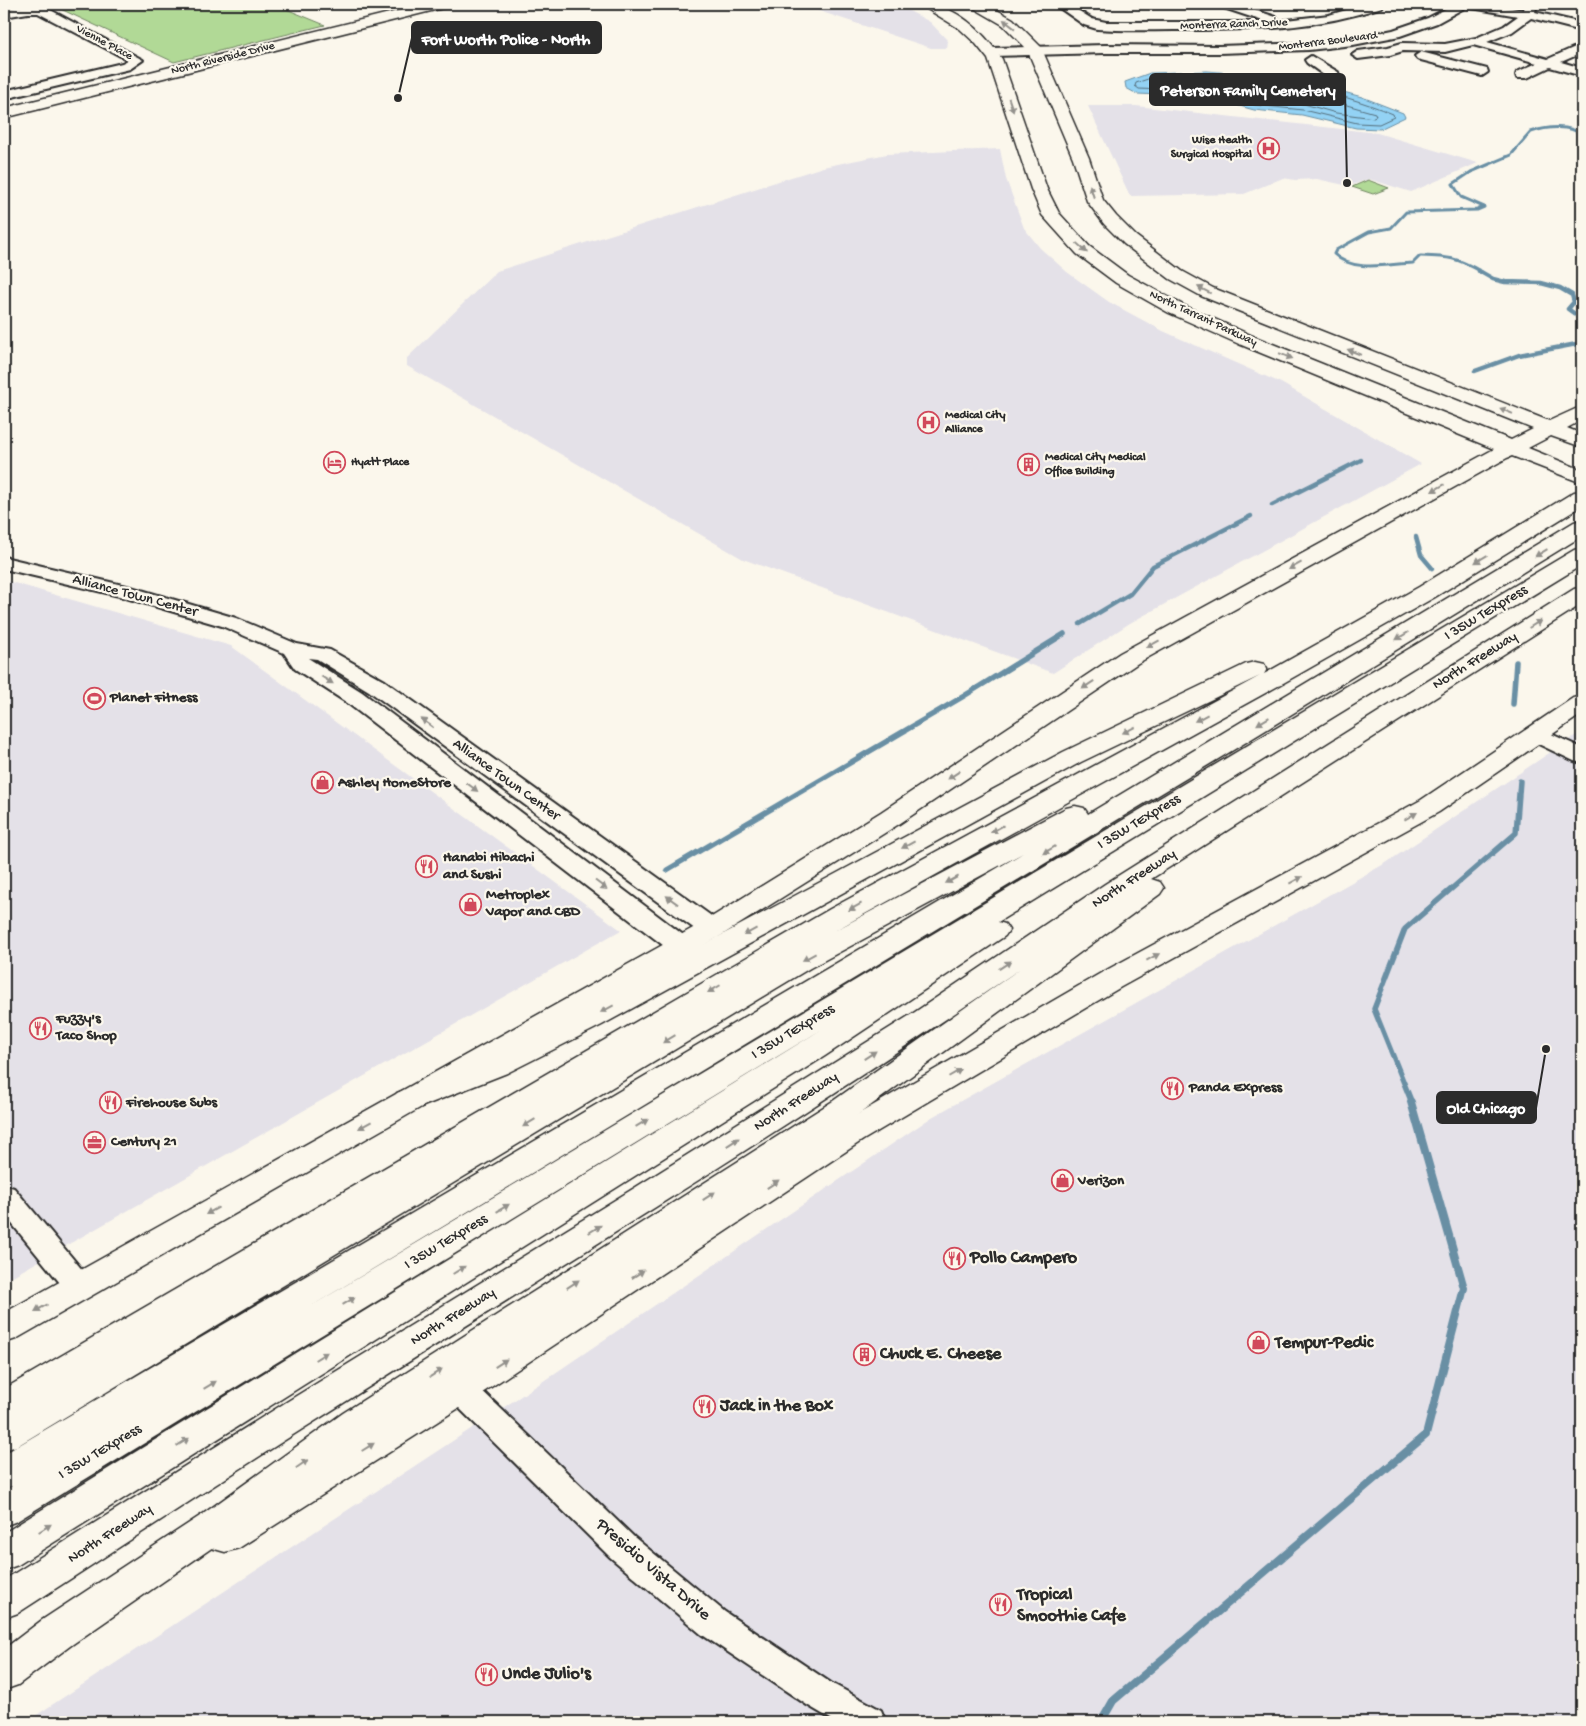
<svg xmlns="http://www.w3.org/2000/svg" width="1586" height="1726" viewBox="0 0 1586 1726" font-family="'Gochi Hand',sans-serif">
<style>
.built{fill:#e4e1e8}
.green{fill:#b1d996;stroke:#6e8260}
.water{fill:#93d2f4;stroke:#698fa4}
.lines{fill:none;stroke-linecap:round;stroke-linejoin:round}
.shore{stroke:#556e7b;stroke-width:1}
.stream-far3{stroke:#698fa4;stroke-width:3}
.stream-far2{stroke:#698fa4;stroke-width:4.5}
.stream-far1{stroke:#698fa4;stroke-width:5.5}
.stream{stroke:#698fa4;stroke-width:8}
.minor-casing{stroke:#2b2b2b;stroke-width:4}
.major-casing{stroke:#2b2b2b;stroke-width:3}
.highway-casing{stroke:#2b2b2b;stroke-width:3}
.minor{fill:#fbf7ec;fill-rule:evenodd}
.major{fill:#fbf7ec;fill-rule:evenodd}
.highway{fill:#fbf7ec;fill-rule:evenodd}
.oneway{fill:#93918c}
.labels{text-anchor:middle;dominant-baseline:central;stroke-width:4.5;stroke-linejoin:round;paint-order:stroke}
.far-street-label{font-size:12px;fill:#2b2b2b;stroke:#fbf7ec}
.far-poi-label{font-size:12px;font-weight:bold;fill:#2b2b2b;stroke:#fbf7ec;text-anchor:start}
.street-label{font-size:15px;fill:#2b2b2b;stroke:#fbf7ec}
.poi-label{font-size:15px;font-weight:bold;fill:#2b2b2b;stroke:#fbf7ec;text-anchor:start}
.near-poi-label{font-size:18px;font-weight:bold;fill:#2b2b2b;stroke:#fbf7ec;text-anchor:start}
.near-street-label{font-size:18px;fill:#2b2b2b;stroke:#fbf7ec}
.leader{fill:none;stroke:#2b2b2b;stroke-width:2}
.callout-dot{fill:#2b2b2b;stroke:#fbf7ec;stroke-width:2}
.callout{fill:#2b2b2b;stroke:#2b2b2b;stroke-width:2}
.callout-label{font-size:16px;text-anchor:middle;font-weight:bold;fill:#fff}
</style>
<rect width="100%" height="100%" fill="#fbf7ec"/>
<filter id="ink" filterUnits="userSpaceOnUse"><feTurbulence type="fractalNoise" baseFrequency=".02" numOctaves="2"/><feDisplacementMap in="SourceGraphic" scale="10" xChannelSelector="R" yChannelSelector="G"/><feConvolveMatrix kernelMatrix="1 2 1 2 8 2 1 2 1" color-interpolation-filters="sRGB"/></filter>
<g filter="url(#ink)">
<g class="built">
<polygon points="798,4 896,4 930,22 948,41 947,48 931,48"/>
<polygon points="1088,106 1136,106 1377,133 1478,163 1411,192 1369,179 1349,186 1317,179 1295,180 1283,178 1244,194 1130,196"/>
<polygon points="1000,149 1006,179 1024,228 1040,248 1067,272 1109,302 1163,331 1281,383 1421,464 1130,623 1053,673 743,559 407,366 407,358 497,271 823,167 887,154"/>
<polygon points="4,580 231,646 621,930 4,1281"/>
<polygon points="1582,731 1582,1722 26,1722 539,1384 932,1117 1386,863"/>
</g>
<g class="green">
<polygon points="50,4 274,4 325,25 174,62"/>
<polygon points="1368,180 1389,188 1373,194 1352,187"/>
</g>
<polygon class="water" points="1207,71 1292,78 1362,97 1403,113 1405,117 1380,129 1356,128 1302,115 1254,110 1207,97 1137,94 1126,88 1125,82 1150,73"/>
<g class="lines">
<g class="shore">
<path d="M1207,76C1272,80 1333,89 1393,114L1394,117L1379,124L1357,123L1303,110L1255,105L1208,92L1139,89L1135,86L1136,83L1151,78Z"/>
<polygon points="1218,83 1290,89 1375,113 1376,116 1374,118 1336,113 1304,104 1266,101 1216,88 1215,85"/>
</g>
<path class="stream-far3" d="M1482,272C1455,257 1450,257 1420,256L1413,263C1388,264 1353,273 1334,254L1336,250L1369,232L1391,228L1406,212L1477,210L1484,207L1461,197L1453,184L1471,172L1511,155L1531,132C1546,127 1570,124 1582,135"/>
<g class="stream-far2">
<polyline points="1479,271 1493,279 1505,282 1541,283 1560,288 1572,295 1574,302 1568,309 1582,319"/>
<polyline points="1475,371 1519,355 1582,343"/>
<polyline points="1272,505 1361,460"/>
<polyline points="1416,537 1421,555 1432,568"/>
<polyline points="1080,624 1130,594 1153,566 1251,516"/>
</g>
<g class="stream-far1">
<polyline points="1513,704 1516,662"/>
<polyline points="667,870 964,696 1064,634"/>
<polyline points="1412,1103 1374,1009 1405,929 1516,833 1520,781"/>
</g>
<polyline class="stream" points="1101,1722 1113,1701 1426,1435 1464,1288 1411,1102"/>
<defs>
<g id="minor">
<path d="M1054,4H1068L1092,19L1106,22H1266L1221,7L1219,4H1236L1276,17L1277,21L1329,15L1367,4H1384L1382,7C1312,31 1247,30 1174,30C1148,30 1123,31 1097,29L1084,25Z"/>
<polygon points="1455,4 1487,4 1524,10 1525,4 1537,4 1535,12 1582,23 1582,31 1531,18 1512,32 1487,42 1548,59 1582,44 1582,53 1561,62 1582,68 1582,76 1550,67 1527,78 1517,78 1516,75 1517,72 1537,63 1473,45 1445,52 1403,51 1390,55 1358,59 1352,55 1358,51 1388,47 1402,43 1445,44 1476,38 1504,26 1518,16 1466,7 1437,23 1400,36 1353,45 1309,50 1219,53 1105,53 991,56 985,52 991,48 1105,45 1219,46 1309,43 1353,38 1393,30 1428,18"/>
<polygon points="28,5 45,7 143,60 130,69 4,99 4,91 122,63 128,60 38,13 28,13 4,17 4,9"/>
<polygon points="1421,52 1487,69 1488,72 1482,76 1417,59 1415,56"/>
<polygon points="1311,56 1338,72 1339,75 1338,78 1328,78 1307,63 1305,60"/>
<polygon points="4,557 131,587 236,618 297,644 330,650 385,681 721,923 724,929 721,935 712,937 703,935 369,691 317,659 308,658 362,692 690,940 693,946 690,952 681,954 672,952 346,702 295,669 284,653 222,626 119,596 4,569"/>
<polygon points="1538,728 1582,748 1582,763 1574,761 1530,740 1527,735 1530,730"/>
<polygon points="4,1185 14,1188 89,1278 94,1286 89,1294 79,1297 69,1294 4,1214"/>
<polygon points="460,1377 471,1380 634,1537 725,1612 831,1683 881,1710 886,1722 836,1722 807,1705 701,1634 610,1557 449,1398 444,1389 449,1380"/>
</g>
<g id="major">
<polygon points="426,4 449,4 447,7 4,118 4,108"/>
<path d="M919,4C954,2 984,32 1002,59L1047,189L1059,213L1089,246L1128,275L1183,305L1253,336L1511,440L1533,429L1201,296L1170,279L1124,244L1104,224L1087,201L1073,158L1027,49L1003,25L972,7L970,4H986L1013,19L1041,47L1089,158L1103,200L1116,216L1136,236L1182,271L1213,288L1549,421L1582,406V420L1567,428L1582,434V447L1551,436L1528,448L1582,470V483L1512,456L1507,458L1138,663L899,824L722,935L16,1339L4,1343V1313L702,923L881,812L1120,653L1494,449L1239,344L1169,313L1116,283L1077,254L1042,215L1031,189L988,59L976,44L960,29Z"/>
<polygon points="1582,696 1582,714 1439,812 1121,987 863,1140 473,1399 239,1548 225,1552 211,1548 206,1536 211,1524 447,1379 841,1124 1101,973 1421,800 1573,698"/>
</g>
<g id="highway">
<polygon points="1582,491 1582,506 1435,597 1278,686 834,931 1066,808 1075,806 1084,808 1088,814 1574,522 1582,520 1582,536 1238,747 308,1308 1574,550 1582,548 1582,565 998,922 1005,924 1009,930 1005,936 825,1056 18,1565 4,1570 4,1533 824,1028 17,1521 4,1526 4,1491 12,1486 4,1488 4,1454 1023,853 810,968 17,1446 4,1450 4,1389 830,909 1260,676 1081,762 602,1025 507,1073 408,1112 397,1109 392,1101 397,1093 485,1059 580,1011 1063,752 1246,664 1255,662 1264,664 1267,669 1264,674 1419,587 1574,492"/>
<path d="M1582,587V604L1151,879L1160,882L1164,888L1160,894L855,1117L369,1435L229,1536L70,1646L18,1685L4,1690V1649L42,1620L203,1514L343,1413L833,1101L1021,968C791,1127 551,1271 315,1421C215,1484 117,1549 18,1613L4,1618V1580L288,1401L636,1187L912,1014L1105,884L1574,589Z"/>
</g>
</defs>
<use href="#minor" class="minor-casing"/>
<use href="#major" class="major-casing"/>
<use href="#highway" class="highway-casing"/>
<use href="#minor" class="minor"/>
<use href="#major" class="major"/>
<use href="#highway" class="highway"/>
</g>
<defs><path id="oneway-solid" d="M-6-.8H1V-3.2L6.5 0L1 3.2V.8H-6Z" transform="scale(1.25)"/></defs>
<g class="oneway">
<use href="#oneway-solid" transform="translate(1009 24) rotate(-142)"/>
<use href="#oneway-solid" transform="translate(1011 105) rotate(71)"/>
<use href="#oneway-solid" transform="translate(1092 192) rotate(-108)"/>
<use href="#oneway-solid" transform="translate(1082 248) rotate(43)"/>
<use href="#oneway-solid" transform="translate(1204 290) rotate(-153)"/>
<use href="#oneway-solid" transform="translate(1354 352) rotate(-158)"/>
<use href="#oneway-solid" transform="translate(1286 356) rotate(22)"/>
<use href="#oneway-solid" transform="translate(1506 411) rotate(-158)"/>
<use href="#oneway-solid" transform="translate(1438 488) rotate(151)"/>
<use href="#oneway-solid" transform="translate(1541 553) rotate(149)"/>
<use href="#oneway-solid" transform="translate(1481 559) rotate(149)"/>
<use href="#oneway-solid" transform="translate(1295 566) rotate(151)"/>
<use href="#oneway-solid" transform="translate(1535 624) rotate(-32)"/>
<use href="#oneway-solid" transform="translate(1402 636) rotate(149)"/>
<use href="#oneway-solid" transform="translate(1153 644) rotate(151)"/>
<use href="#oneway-solid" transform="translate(327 680) rotate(32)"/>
<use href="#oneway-solid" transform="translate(1088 685) rotate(146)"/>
<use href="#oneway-solid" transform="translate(1201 718) rotate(152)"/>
<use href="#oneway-solid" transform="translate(1263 721) rotate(149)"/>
<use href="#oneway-solid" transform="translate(427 723) rotate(-144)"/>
<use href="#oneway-solid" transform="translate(1129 730) rotate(154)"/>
<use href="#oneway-solid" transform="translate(954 775) rotate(146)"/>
<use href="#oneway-solid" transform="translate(472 787) rotate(37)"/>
<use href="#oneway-solid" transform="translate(1411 816) rotate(-30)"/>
<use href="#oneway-solid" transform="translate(997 829) rotate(151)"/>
<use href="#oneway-solid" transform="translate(908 845) rotate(152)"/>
<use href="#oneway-solid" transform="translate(1049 850) rotate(149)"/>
<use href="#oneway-solid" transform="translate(952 880) rotate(152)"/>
<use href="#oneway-solid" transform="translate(1296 880) rotate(-28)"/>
<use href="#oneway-solid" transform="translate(601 885) rotate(37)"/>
<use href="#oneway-solid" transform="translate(672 900) rotate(-144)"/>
<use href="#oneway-solid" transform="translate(855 907) rotate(151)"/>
<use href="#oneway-solid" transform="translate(750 932) rotate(151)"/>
<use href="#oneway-solid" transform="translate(809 957) rotate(152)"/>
<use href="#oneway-solid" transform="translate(1153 957) rotate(-28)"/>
<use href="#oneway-solid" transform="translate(1005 965) rotate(-34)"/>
<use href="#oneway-solid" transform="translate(714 989) rotate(150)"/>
<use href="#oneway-solid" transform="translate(607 1009) rotate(152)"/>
<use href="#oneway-solid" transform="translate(669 1039) rotate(149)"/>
<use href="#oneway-solid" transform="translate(870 1055) rotate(-33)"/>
<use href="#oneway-solid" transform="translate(955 1073) rotate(-30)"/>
<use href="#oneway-solid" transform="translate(529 1123) rotate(149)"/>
<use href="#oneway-solid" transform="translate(642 1123) rotate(-31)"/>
<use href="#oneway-solid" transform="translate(365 1125) rotate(151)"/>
<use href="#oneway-solid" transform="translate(733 1142) rotate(-33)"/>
<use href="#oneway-solid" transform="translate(773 1184) rotate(-34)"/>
<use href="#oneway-solid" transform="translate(709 1196) rotate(-33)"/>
<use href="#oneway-solid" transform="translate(503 1208) rotate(-31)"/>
<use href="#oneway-solid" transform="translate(212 1211) rotate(151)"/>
<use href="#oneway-solid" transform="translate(595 1229) rotate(-32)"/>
<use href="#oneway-solid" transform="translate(459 1270) rotate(-32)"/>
<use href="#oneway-solid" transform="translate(638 1274) rotate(-33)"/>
<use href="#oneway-solid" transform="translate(573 1284) rotate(-33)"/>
<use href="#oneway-solid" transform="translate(349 1301) rotate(-31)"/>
<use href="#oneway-solid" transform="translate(41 1308) rotate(151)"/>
<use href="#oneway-solid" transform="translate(321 1356) rotate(-32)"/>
<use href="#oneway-solid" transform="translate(501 1363) rotate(-33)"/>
<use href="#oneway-solid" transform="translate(436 1373) rotate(-33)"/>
<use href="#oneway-solid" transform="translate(210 1385) rotate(-31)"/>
<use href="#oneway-solid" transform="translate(183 1442) rotate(-32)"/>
<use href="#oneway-solid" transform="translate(368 1447) rotate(-32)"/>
<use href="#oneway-solid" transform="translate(302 1464) rotate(-35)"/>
<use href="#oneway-solid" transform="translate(45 1528) rotate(-32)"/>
</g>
</g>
<defs>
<symbol id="hospital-ring" viewBox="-11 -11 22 22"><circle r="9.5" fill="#fbf7ec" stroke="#d1495b" stroke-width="1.5"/><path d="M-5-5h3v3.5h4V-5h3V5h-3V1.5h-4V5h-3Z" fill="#d1495b"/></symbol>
<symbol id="hotel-ring" viewBox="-11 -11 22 22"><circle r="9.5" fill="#fbf7ec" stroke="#d1495b" stroke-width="1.5"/><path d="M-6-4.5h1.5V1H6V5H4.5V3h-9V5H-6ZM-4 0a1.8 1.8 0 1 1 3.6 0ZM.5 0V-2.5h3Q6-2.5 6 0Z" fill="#d1495b"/></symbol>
<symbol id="building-ring" viewBox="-11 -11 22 22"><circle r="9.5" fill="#fbf7ec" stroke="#d1495b" stroke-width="1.5"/><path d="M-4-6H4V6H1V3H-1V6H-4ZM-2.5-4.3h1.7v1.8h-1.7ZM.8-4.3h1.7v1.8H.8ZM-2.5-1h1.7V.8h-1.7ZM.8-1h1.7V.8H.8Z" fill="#d1495b"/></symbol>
<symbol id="stadium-ring" viewBox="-11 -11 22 22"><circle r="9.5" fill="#fbf7ec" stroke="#d1495b" stroke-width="1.5"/><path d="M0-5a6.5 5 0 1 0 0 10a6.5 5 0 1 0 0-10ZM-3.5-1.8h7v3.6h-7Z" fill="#d1495b"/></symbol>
<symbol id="shop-ring" viewBox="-11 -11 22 22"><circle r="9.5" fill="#fbf7ec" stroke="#d1495b" stroke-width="1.5"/><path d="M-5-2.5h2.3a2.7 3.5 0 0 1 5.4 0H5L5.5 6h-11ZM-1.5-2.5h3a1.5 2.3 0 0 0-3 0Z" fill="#d1495b"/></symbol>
<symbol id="restaurant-ring" viewBox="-11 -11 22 22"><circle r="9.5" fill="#fbf7ec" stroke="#d1495b" stroke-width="1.5"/><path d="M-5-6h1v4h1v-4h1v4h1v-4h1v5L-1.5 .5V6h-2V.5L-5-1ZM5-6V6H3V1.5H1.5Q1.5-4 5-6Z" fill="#d1495b"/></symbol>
<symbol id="office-ring" viewBox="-11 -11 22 22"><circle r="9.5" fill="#fbf7ec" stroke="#d1495b" stroke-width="1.5"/><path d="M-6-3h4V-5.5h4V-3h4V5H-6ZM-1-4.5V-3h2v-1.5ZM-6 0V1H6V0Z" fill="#d1495b"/></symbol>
</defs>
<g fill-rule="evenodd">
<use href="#hospital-ring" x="1256" y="136" width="25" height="25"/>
<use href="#hospital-ring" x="916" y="410" width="25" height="25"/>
<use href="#hotel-ring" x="322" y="450" width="25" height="25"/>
<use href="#building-ring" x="1016" y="452" width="25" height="25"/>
<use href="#stadium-ring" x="82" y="686" width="25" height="25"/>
<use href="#shop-ring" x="310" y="770" width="25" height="25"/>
<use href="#restaurant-ring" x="414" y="854" width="25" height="25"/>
<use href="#shop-ring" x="458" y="892" width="25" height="25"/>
<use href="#restaurant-ring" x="28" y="1016" width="25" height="25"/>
<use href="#restaurant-ring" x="1160" y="1076" width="25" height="25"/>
<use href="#restaurant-ring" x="98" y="1090" width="25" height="25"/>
<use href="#office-ring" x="82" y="1130" width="25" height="25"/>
<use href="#shop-ring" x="1050" y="1168" width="25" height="25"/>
<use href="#restaurant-ring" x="942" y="1246" width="25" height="25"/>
<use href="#shop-ring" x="1246" y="1330" width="25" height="25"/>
<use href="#building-ring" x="852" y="1342" width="25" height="25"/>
<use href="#restaurant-ring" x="692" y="1394" width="25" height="25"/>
<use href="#restaurant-ring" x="988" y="1592" width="25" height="25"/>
<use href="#restaurant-ring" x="474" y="1662" width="25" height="25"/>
</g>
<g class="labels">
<g class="far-street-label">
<text transform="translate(1234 25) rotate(-2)">Monterra Ranch Drive</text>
<text transform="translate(1328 42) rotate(-7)">Monterra Boulevard</text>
<text transform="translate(104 43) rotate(28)">Vienne Place</text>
<text transform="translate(223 59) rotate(-14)">North Riverside Drive</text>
<text transform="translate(1203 319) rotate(25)">North Tarrant Parkway</text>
</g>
<g class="far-poi-label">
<text x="1252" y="141" text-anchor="end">Wise Health<tspan x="1252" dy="14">Surgical Hospital</tspan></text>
<text x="945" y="416">Medical City<tspan x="945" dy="14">Alliance</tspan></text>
<text x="1045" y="458">Medical City Medical<tspan x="1045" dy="14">Office Building</tspan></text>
<text x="351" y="463">Hyatt Place</text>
</g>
<g class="street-label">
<text transform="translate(135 596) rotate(15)">Alliance Town Center</text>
<text transform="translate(1486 613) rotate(-31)">I 35W TEXpress</text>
<text transform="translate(1475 661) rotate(-32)">North Freeway</text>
<text transform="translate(506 780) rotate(36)">Alliance Town Center</text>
<text transform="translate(1139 822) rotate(-31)">I 35W TEXpress</text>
<text transform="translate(1134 879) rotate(-33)">North Freeway</text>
<text transform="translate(793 1032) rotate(-31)">I 35W TEXpress</text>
<text transform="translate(796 1102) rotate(-33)">North Freeway</text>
<text transform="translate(446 1242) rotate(-31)">I 35W TEXpress</text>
<text transform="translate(453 1317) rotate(-32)">North Freeway</text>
<text transform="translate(100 1452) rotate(-31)">I 35W TEXpress</text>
<text transform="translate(110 1534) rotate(-33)">North Freeway</text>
</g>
<g class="poi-label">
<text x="110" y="698">Planet Fitness</text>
<text x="338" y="783">Ashley HomeStore</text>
<text x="443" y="858">Hanabi Hibachi<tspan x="443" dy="17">and Sushi</tspan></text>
<text x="486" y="895">Metroplex<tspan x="486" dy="17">Vapor and CBD</tspan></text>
<text x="56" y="1019">Fuzzy's<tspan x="56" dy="17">Taco Shop</tspan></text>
<text x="1189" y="1088">Panda Express</text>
<text x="126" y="1103">Firehouse Subs</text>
<text x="111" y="1142">Century 21</text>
<text x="1078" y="1181">Verizon</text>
</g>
<g class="near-poi-label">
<text x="970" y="1258">Pollo Campero</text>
<text x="1275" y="1343">Tempur-Pedic</text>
<text x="880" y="1354">Chuck E. Cheese</text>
<text x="720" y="1406">Jack in the Box</text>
<text x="1017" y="1595">Tropical<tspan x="1017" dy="21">Smoothie Cafe</tspan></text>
<text x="502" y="1674">Uncle Julio's</text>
</g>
<g class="near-street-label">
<text transform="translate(653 1570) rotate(41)">Presidio Vista Drive</text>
</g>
</g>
<path class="leader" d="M398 98L412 38M1347 183L1345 90M1546 1049L1536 1108"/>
<g class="callout-dot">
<circle cx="398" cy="98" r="5"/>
<circle cx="1347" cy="183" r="5"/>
<circle cx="1546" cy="1049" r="5"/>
</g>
<g class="callout">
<rect x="412" y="22" width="189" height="31" rx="5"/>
<rect x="1150" y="74" width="195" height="31" rx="5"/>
<rect x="1437" y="1092" width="99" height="31" rx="5"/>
</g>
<g class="callout-label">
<text x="506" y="44">Fort Worth Police - North</text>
<text x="1248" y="95">Peterson Family Cemetery</text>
<text x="1486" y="1113">Old Chicago</text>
</g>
<rect width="1586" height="1726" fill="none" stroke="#fbf7ec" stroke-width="20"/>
<rect x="10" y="10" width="1566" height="1706" fill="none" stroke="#2b2b2b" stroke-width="2" filter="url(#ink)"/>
</svg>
